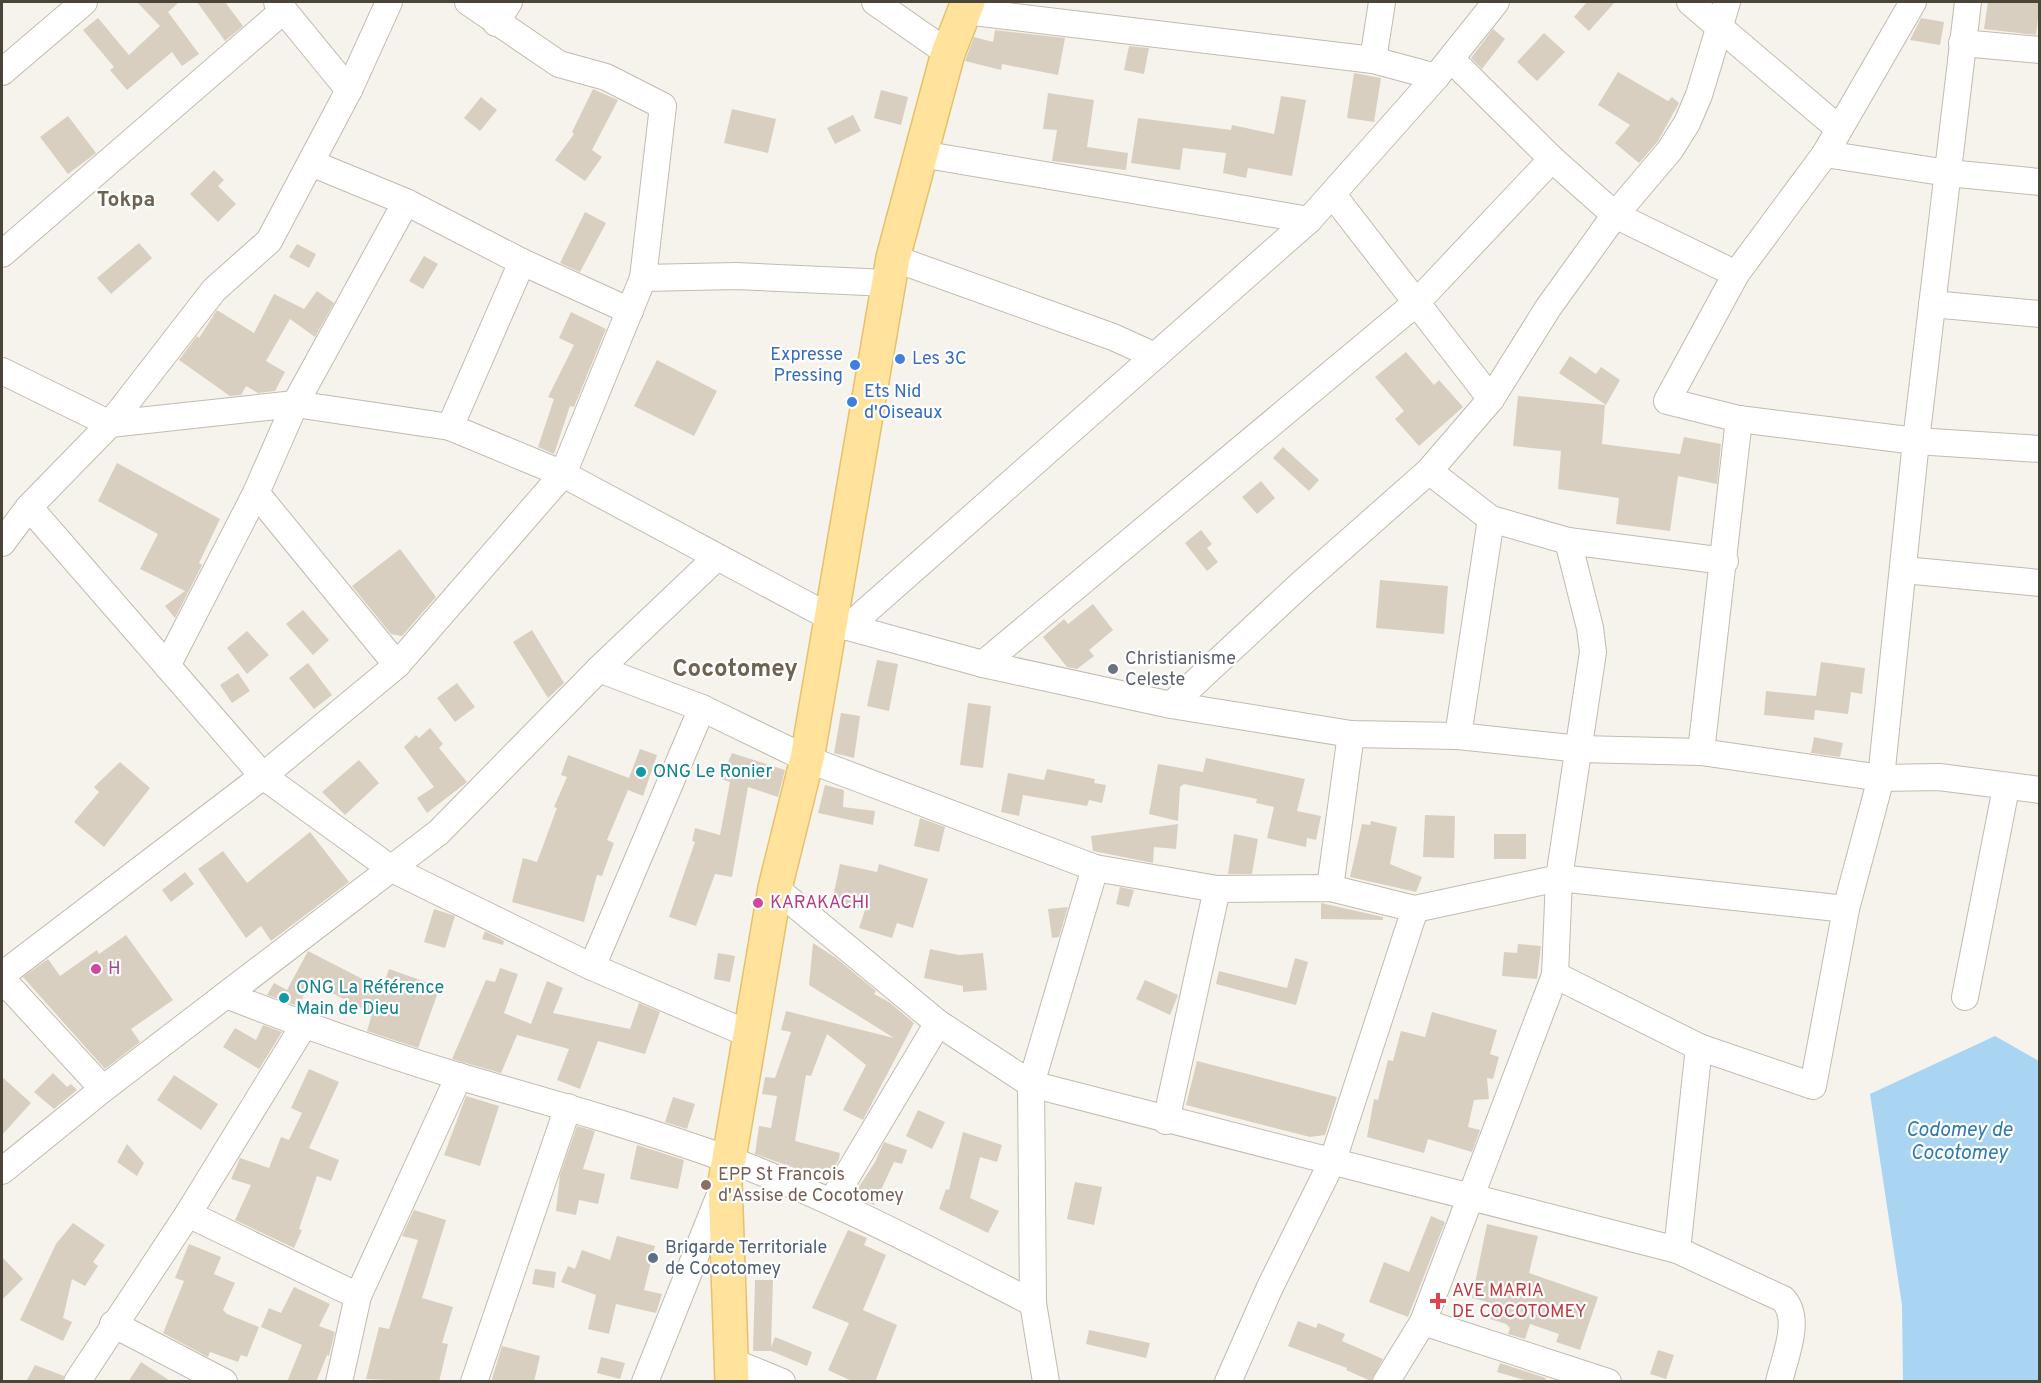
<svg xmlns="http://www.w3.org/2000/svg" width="2041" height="1383" viewBox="0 0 2041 1383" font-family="Overpass,sans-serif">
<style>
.water{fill:#a9d4f2}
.building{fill:#d8cfc1}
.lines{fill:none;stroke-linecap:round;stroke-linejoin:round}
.minor-casing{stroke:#c2bbae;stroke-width:28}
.major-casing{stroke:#e6c16a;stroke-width:36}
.minor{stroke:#fff;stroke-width:26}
.major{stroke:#ffe39c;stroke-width:33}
.shop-dot{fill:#3f7fe0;stroke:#fff;stroke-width:2}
.worship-dot{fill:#6b7280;stroke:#fff;stroke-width:2}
.culture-dot{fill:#0f9aa8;stroke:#fff;stroke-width:2}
.hotel-dot{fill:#d1479c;stroke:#fff;stroke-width:2}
.education-dot{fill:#8d6e63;stroke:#fff;stroke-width:2}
.service-dot{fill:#5c6f8a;stroke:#fff;stroke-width:2}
.health-dot{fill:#e0444e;stroke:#fff;stroke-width:2}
.labels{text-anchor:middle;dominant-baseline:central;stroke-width:4.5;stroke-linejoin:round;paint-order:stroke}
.shop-label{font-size:18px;fill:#366cbe;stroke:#fff;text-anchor:start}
.worship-label{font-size:18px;fill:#5b616d;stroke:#fff;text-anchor:start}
.culture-label{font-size:18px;fill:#0d838f;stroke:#fff;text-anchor:start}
.hotel-label{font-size:18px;fill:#b23c85;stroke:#fff;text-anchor:start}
.education-label{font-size:18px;fill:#785e54;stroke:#fff;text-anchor:start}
.service-label{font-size:18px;fill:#4e5e75;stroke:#fff;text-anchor:start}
.health-label{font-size:18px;fill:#be3a42;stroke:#fff;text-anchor:start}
.water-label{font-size:20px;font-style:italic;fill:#2e7ab2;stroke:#fff}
.quarter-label{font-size:21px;font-weight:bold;fill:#6e6250;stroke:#fff}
.district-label{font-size:24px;font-weight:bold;fill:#6e6250;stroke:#fff}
</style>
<rect width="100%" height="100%" fill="#f6f3ec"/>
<polygon class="water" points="1995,1036 2039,1061 2039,1381 1903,1381 1902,1305 1870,1094"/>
<g class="building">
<polygon points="137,2 179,2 168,12 199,54 182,66 172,52 127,90 110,70 114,67 83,30 98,18 129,55 160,26"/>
<polygon points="197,2 225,2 243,26 225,41"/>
<polygon points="1587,2 1615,2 1589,31 1574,17"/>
<polygon points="1988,2 2040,2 2036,35 1984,29"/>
<polygon points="1921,18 1944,22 1940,45 1910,40"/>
<polygon points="1493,29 1505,39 1482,69 1471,58"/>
<polygon points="995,30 1065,38 1058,75 1002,64 1001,70 965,61 974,37 993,42"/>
<polygon points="1544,33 1565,52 1537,81 1517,62"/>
<polygon points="1129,46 1149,48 1144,74 1124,70"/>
<polygon points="1618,72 1668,101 1672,97 1679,103 1658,141 1639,163 1615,143 1630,125 1598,105"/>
<polygon points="1354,73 1381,78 1374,122 1347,118"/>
<polygon points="593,89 618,100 592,150 602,157 585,181 555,160 574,134 572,132"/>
<polygon points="881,90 908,97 901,125 874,118"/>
<polygon points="1048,93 1094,100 1087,147 1128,153 1126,170 1052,161 1057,130 1043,129"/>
<polygon points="1281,96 1306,100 1292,176 1248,168 1246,178 1223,173 1226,153 1183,148 1180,170 1131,163 1138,118 1231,130 1232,125 1274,134"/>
<polygon points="481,97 497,110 480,131 464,118"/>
<polygon points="732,109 776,119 768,153 724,143"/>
<polygon points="853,115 861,131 835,144 827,128"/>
<polygon points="68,116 96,153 68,174 40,137"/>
<polygon points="214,170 224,180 218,186 236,204 218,222 190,194"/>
<polygon points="585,212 606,223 580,272 560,263"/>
<polygon points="139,243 152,258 111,294 97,278"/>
<polygon points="297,244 316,254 309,268 289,257"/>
<polygon points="424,256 438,264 423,289 409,281"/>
<polygon points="317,291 334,303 315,337 290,319 266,361 285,372 275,391 258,393 246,386 241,395 230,396 179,360 197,336 199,338 217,310 254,333 274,294 304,309"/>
<polygon points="571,312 606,329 574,407 570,406 554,454 538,447 554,399 548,397 574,345 559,338"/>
<polygon points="1406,352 1434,385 1439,380 1463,407 1419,446 1395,419 1404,411 1375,377"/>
<polygon points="1570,356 1596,374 1601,367 1620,380 1606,405 1559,373"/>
<polygon points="657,360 717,391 694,436 634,406"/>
<polygon points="1518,396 1605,405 1602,444 1680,454 1684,437 1721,444 1717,484 1678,476 1670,531 1616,524 1619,498 1558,489 1561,451 1513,446"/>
<polygon points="1283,447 1319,480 1309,491 1273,458"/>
<polygon points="117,463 220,519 199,563 202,565 175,618 165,606 185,591 140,569 158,534 98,501"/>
<polygon points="1261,481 1275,498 1257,514 1242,497"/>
<polygon points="1201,530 1212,544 1207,548 1218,562 1207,571 1185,543"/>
<polygon points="400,549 436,597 402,636 391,634 352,586"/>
<polygon points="1380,580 1448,586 1444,634 1376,628"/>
<polygon points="1093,604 1113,630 1089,650 1094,656 1077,669 1067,667 1043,637 1064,619 1068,624"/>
<polygon points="303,610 329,640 313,655 286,624"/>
<polygon points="532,630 564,683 548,698 513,642"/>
<polygon points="247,631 269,655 247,674 227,648"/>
<polygon points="877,660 898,664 889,711 867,706"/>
<polygon points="1821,662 1865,668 1862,694 1851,692 1848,714 1815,710 1814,720 1764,715 1766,691 1816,696"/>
<polygon points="308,663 332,695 314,709 289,678"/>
<polygon points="238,673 250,691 232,703 220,685"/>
<polygon points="457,683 475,707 455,722 437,698"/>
<polygon points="968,703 991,706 983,768 960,765"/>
<polygon points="841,713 860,716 854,758 834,753"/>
<polygon points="430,728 443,744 439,748 467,782 427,813 417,798 434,787 404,747 416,735 419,738"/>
<polygon points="1814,737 1843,743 1840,757 1811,753"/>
<polygon points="640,749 657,755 643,796 628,790 607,840 614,843 602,876 597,875 584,922 512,902 523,858 537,862 557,808 554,807 567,777 561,775 568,755 629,778"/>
<polygon points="732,753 785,770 778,797 748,787 732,877 715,874 696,926 669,917 695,842 692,841 695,828 720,835 730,782 721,779"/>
<polygon points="1206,758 1305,779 1297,811 1321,816 1316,840 1307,838 1306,847 1267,838 1274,807 1256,803 1257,799 1184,784 1180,787 1178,821 1149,814 1158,764 1203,772"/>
<polygon points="359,760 379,783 345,815 322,792"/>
<polygon points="120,762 150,788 104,847 74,822 99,792 94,787"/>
<polygon points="1047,769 1095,779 1094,783 1106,785 1102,803 1089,800 1087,806 1023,795 1019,816 1001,812 1008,773 1044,780"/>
<polygon points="825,785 844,790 843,807 875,811 873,825 818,813"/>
<polygon points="1425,815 1455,816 1454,858 1423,857"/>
<polygon points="920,818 945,827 939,852 914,846"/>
<polygon points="1371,821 1397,827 1390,864 1422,877 1416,892 1350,877 1362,824 1370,825"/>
<polygon points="1178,824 1176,849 1154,847 1153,863 1093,851 1091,836"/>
<polygon points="310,832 349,882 271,941 261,926 246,938 198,869 223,851 247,883"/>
<polygon points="1234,834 1258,839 1252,874 1228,874"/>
<rect x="1494" y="834" width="32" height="25"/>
<polygon points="840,864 877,872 879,864 928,879 913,928 897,923 892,938 859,928 865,910 832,902"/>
<polygon points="185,872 194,884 171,902 162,890"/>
<polygon points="1120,887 1134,890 1129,907 1116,904"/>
<polygon points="1321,903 1383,917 1383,920 1321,919"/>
<polygon points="1068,907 1059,937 1052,938 1048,909"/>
<polygon points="434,909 455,916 445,948 424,942"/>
<polygon points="485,931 504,941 503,945 482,939"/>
<polygon points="126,935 173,1000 131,1029 140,1042 105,1069 23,977 48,959 60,976 97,950 99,954"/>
<polygon points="813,943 836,958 876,991 874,994 889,1002 914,1023 863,1120 843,1110 866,1065 827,1034 811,1076 806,1075 795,1141 840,1153 839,1159 832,1171 808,1168 806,1172 755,1154 759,1126 771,1128 777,1096 762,1094 765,1077 775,1078 791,1032 781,1030 786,1011 894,1038 809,985"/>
<polygon points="1518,944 1541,946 1537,979 1502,976 1504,952 1517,953"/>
<polygon points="930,949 959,955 983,953 987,990 963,992 963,986 924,978"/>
<polygon points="308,951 382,989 389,969 440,987 418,1048 367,1031 372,1014 311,982 298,1006 267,995 274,983 287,990"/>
<polygon points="718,953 735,956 730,982 714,979"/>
<polygon points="1295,958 1308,962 1296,1005 1216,984 1219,971 1287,988"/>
<polygon points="500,968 518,974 504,1013 531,1024 547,981 563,988 553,1013 630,1029 639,1003 660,1012 645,1054 598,1041 580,1089 557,1080 569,1049 517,1035 501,1073 452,1059 486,980 495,982"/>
<polygon points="1145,980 1178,995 1170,1015 1136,999"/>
<polygon points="1432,1012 1497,1030 1490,1054 1499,1057 1493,1079 1487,1078 1489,1099 1474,1100 1468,1127 1480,1130 1472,1152 1428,1139 1424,1153 1367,1137 1374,1099 1378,1100 1388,1060 1393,1061 1401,1031 1425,1037"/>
<polygon points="263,1025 282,1032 259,1069 223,1047 235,1028 256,1040"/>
<polygon points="1197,1061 1337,1097 1325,1135 1310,1137 1186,1105"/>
<polygon points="309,1069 339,1082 309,1148 339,1160 331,1181 317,1176 299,1229 302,1230 294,1248 235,1220 251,1185 231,1179 240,1158 269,1168 281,1137 289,1140 302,1113 291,1108"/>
<polygon points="53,1073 67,1087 71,1084 77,1090 54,1109 34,1092"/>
<polygon points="174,1075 218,1104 201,1130 157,1100"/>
<polygon points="2,1077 31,1103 2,1135"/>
<polygon points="466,1096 499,1106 480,1166 444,1155"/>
<polygon points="673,1097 695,1104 687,1129 665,1122"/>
<polygon points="918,1110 945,1122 932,1149 906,1136"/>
<polygon points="577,1126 595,1131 583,1169 605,1174 598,1204 579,1200 576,1215 556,1211 560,1175"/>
<polygon points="963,1132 1002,1145 997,1162 980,1157 970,1198 999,1211 988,1233 939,1209 946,1189 949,1190"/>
<polygon points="884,1142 907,1150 902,1164 894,1162 874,1205 853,1196 875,1162"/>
<polygon points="127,1144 144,1163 137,1176 117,1162"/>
<polygon points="637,1145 684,1160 678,1189 630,1179"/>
<polygon points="1075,1182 1102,1187 1094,1225 1067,1219"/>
<polygon points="414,1210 446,1220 422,1298 453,1307 442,1343 448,1344 439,1382 366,1379 379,1327 389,1329 418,1240 402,1236"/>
<polygon points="1431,1216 1445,1222 1408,1317 1369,1302 1384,1262 1409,1272"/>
<polygon points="73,1223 105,1245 93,1262 98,1266 85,1286 72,1279 63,1318 72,1322 63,1341 20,1320 56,1244"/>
<polygon points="1487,1224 1538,1236 1529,1273 1598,1297 1580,1350 1556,1342 1559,1334 1530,1324 1525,1339 1508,1334 1510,1328 1506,1324 1490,1319 1495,1304 1472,1298"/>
<polygon points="848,1230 867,1238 864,1245 886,1255 863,1310 897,1325 875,1382 854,1382 828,1370 849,1323 812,1308"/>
<polygon points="617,1236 655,1246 644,1290 662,1294 656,1313 616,1304 609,1334 588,1329 596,1295 561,1282 568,1266 575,1269 582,1250 610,1260"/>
<polygon points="189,1244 221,1257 214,1274 235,1283 223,1310 227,1314 259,1327 247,1357 241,1355 238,1362 210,1352 208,1357 163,1333 184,1281 175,1278"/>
<polygon points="2,1257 23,1279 2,1300"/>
<polygon points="535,1269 556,1272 554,1288 532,1284"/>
<polygon points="755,1280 773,1280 771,1347 775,1337 812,1352 807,1366 771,1351 753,1351"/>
<polygon points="294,1287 330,1304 319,1326 335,1332 329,1356 327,1355 316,1382 287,1382 302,1345 261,1327 269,1308 281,1313"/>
<polygon points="1298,1321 1316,1328 1318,1323 1345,1334 1342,1341 1383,1359 1371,1381 1346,1370 1347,1368 1288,1346"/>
<polygon points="1089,1330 1150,1343 1146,1358 1086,1344"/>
<polygon points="502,1346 540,1356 534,1382 491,1382"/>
<polygon points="1658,1350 1674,1355 1666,1379 1650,1374"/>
<polygon points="601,1357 625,1363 620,1379 597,1373"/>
<polygon points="141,1362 172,1382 128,1382"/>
<polygon points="1500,1363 1546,1378 1544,1382 1531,1382 1497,1372"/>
<polygon points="35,1365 64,1376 62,1382 26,1382"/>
</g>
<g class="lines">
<defs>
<g id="minor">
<polyline points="277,2 349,90"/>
<polyline points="875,2 948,53"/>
<polyline points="1690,2 1838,128"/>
<polyline points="1913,2 1825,154 1736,274 1667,401 1739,419 1916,441 2040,449"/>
<polyline points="965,11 1373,60 1436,77"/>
<polyline points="496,23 509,2"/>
<polyline points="1962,43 2040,50"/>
<polyline points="1451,59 1552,159 1615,215 1736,274"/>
<polyline points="1373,60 1382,2"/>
<polyline points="2,72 84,2"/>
<polyline points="921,154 1309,220"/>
<polyline points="1825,154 1948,173 2040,182"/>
<polyline points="311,163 406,202 522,262 630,311"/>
<polyline points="1333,195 1491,399"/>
<polyline points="2,254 284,10"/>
<polyline points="893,258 1113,337 1155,356"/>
<polyline points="643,278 736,276 888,283"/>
<polyline points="1932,304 2040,314"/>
<polyline points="2,371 110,424 295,404 450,427 563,474 848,627 983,664 1171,705 1351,734 1458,736 1580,749 1701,752 1881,778 1939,777 2040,790"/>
<polyline points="450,427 522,262"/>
<polyline points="1429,471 1491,519 1568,541 1725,561"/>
<polyline points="256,493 397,665"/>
<polyline points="29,507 263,776 390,868 592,967 751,1035"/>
<polyline points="2,543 29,507 110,424 214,290 269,241 349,90 389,2"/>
<polyline points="1904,570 2040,583"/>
<polyline points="848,627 1309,220 1436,77 1496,2"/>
<polyline points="983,664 1416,303 1552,159"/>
<polyline points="167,666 256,493 295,404 406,202"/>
<polyline points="1171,705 1301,584 1429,471 1491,399 1548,308 1615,215 1670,150 1687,123 1699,95 1727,2"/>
<polyline points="702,708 807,759 1095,868 1217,889 1330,888 1415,909 1559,878 1846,909"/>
<polyline points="1458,736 1491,519"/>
<polyline points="1701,752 1739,419"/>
<path d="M775,888L938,1023L1031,1084L1677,1250L1783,1299C1802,1319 1785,1356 1779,1382"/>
<polyline points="1330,888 1351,734"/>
<polyline points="592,967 702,708 599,669"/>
<polyline points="2,975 263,776 397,665 563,474 643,278 663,106 606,77 559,64 468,2"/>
<polyline points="1555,975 1699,1047 1813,1086 1846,909 1881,778 1916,441 1968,2"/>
<polyline points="2,979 103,1089"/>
<path d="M226,995C303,1025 382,1053 461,1077C551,1103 642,1128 730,1160C835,1199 933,1252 1033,1303"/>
<polyline points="1965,997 2006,788"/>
<polyline points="1166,1121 1217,889"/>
<polyline points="2,1171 103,1089 439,832 599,669 716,558"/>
<polyline points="832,1201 938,1023"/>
<polyline points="188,1214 358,1296"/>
<polyline points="1677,1250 1699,1047"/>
<polyline points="1423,1322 1608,1382"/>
<polyline points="113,1324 224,1382"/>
<polyline points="731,1361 782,1382"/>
<polyline points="77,1382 188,1214 304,1025"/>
<polyline points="339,1382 358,1296 459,1076"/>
<polyline points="474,1382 568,1107"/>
<polyline points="645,1382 723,1187"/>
<polyline points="1046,1382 1033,1303 1031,1084 1095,868"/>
<polyline points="1228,1382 1270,1287 1333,1160 1415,909"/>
<polyline points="1386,1382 1423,1322 1555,975 1559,878 1593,652 1590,628 1568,541"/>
</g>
<polyline id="major" points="732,1382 725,1182 775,888 807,759 893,258 948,53 968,2"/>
</defs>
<use href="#minor" class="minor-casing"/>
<use href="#major" class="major-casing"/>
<use href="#minor" class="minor"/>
<use href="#major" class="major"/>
</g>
<g class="shop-dot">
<circle cx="900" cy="359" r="6"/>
<circle cx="855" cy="365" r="6"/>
<circle cx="852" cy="402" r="6"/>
</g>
<circle class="worship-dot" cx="1113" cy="669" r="6"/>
<g class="culture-dot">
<circle cx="641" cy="772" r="6"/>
<circle cx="284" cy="998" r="6"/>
</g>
<g class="hotel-dot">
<circle cx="758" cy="903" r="6"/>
<circle cx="96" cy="969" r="6"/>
</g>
<circle class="education-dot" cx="706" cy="1185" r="6"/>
<circle class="service-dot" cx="653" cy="1258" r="6"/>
<path class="health-dot" d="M1435 1292h6v6h6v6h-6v6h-6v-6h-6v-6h6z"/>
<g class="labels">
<g class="shop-label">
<text x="843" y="355" text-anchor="end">Expresse<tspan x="843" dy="21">Pressing</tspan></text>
<text x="912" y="359">Les 3C</text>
<text x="864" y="392">Ets Nid<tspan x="864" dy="21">d'Oiseaux</tspan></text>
</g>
<g class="worship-label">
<text x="1125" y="659">Christianisme<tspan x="1125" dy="21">Celeste</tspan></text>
</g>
<g class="culture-label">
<text x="653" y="772">ONG Le Ronier</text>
<text x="296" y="988">ONG La Référence<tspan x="296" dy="21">Main de Dieu</tspan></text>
</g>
<g class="hotel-label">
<text x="770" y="903">KARAKACHI</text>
<text x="108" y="969">H</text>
</g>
<g class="education-label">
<text x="718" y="1175">EPP St Francois<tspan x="718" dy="21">d'Assise de Cocotomey</tspan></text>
</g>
<g class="service-label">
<text x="665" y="1248">Brigarde Territoriale<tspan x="665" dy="21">de Cocotomey</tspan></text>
</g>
<g class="health-label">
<text x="1452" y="1291">AVE MARIA<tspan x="1452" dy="21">DE COCOTOMEY</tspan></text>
</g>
<g class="water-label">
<text x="1959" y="1131">Codomey de<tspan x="1959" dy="23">Cocotomey</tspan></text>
</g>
<g class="quarter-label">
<text x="126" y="200">Tokpa</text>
</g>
<g class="district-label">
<text x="735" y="670">Cocotomey</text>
</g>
</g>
<rect width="2041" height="1383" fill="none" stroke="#4b4439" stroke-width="6"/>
</svg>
